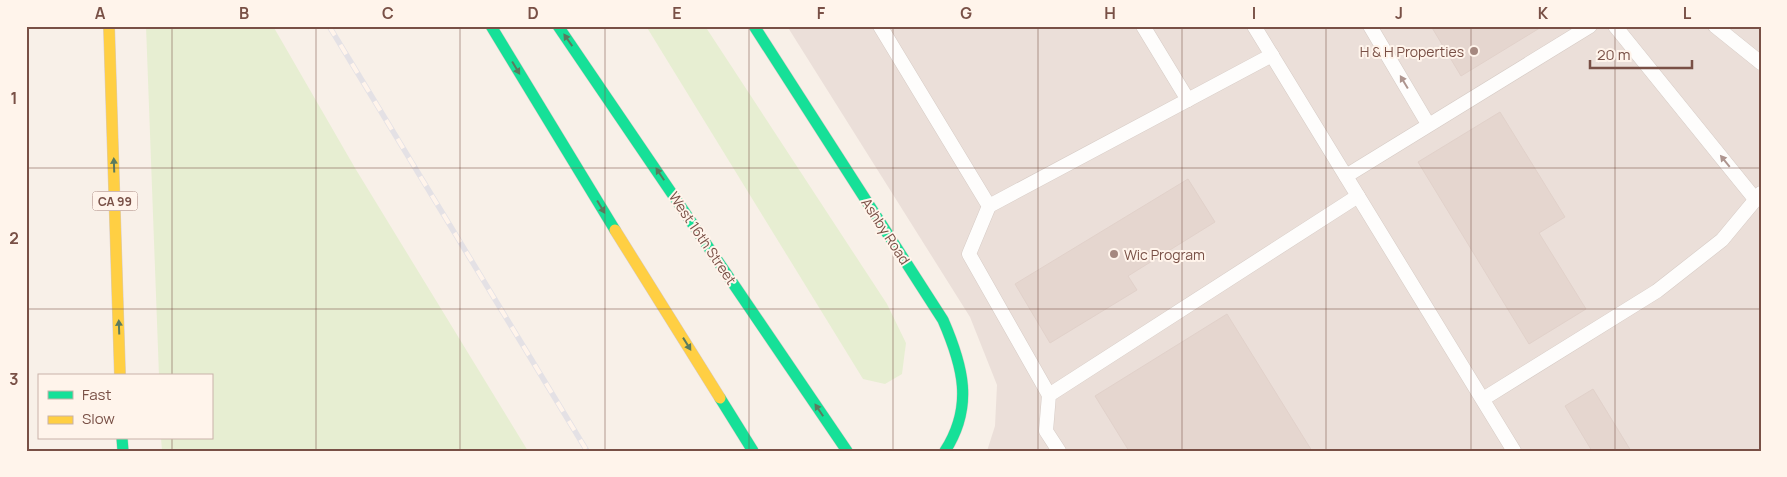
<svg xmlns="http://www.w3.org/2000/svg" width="1787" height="477" viewBox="0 0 1787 477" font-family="Manrope,sans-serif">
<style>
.industrial{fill:#ebdfd9}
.green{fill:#e7eed2}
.building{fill:#e5d6cf;stroke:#e1d1ca}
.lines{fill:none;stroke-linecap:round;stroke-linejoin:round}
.lane-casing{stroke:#d6cbc5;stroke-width:15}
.fast-casing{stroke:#d7cbc5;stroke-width:12}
.slow-casing{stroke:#d7cbc5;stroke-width:12}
.lane{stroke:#fefdfc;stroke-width:14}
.fast{stroke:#16e098;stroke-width:11}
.slow{stroke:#ffcf43;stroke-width:11}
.rail-casing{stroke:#e4e1e5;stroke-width:5.5}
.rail{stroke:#fff4eb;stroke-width:4;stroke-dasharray:11;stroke-linecap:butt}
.oneway{fill:#5b7b5f}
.oneway2{fill:#ae958f}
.grid{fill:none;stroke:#795046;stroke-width:1;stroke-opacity:0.55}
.poi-dot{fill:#a5887f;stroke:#fff4eb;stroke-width:2}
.labels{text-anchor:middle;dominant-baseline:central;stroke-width:4;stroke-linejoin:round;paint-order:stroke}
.shield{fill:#fff4eb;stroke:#a18178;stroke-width:1}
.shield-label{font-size:12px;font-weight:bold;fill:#795046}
.poi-label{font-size:14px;fill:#795046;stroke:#fff4eb;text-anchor:end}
.street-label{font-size:14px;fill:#795046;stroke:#fff4eb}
.neatline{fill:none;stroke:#795046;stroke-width:2}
.grid-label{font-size:16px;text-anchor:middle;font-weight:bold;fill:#795046}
</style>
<rect width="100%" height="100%" fill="#f8f0e8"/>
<polygon class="industrial" points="787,26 1761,26 1761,451 987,451 995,426 997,385 970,317"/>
<g class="green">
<polygon points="146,26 273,26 355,168 528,451 162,451 161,438 211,438 211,376 159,376"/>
<polygon points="646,26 705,26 887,304 906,343 902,374 885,384 863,379"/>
</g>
<g class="building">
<polygon points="1431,26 1543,26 1461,76"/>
<polygon points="1500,112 1565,217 1539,233 1586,309 1529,344 1418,162"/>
<polygon points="1188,179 1215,222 1128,276 1137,290 1050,343 1015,284"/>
<polygon points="1227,314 1312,451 1129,451 1095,396"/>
<polygon points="1593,389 1631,451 1592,451 1565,406"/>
</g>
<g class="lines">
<defs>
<g id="lane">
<polyline points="880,26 989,206 1272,55"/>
<polyline points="1143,26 1188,100"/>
<polyline points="1254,26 1514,451"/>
<polyline points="1370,26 1428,124"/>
<polyline points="1615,26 1755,199"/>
<polyline points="1715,26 1761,63"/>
<polyline points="1346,176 1590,26"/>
<polyline points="989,206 969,254 1049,395"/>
<polyline points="1483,399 1657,291 1722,240 1761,193"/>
<polyline points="1059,451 1046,431 1049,395 1358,196"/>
</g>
<g id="fast">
<polyline points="491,26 615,230"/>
<polyline points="558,26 847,451"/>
<path d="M754,26L943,320C963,366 974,406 945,451"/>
<polyline points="720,398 753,451"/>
<polyline points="122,438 123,451"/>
</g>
<g id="slow">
<polyline points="109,26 120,376"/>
<polyline points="615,230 720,398"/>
</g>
</defs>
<use href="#lane" class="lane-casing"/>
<use href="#fast" class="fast-casing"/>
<use href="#slow" class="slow-casing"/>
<use href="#lane" class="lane"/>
<use href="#fast" class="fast"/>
<use href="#slow" class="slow"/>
<defs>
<polyline id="rail" points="329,26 587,451"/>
</defs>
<use href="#rail" class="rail-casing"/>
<use href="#rail" class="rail"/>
</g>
<defs><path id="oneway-solid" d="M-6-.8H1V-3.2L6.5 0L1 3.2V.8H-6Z" transform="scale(1.25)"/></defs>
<g class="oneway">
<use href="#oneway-solid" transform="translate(568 40) rotate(-125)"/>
<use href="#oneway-solid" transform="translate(516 68) rotate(59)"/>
<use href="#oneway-solid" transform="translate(114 165) rotate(-92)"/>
<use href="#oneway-solid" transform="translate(660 174) rotate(-124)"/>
<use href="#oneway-solid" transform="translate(601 207) rotate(59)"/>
<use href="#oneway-solid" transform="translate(119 327) rotate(-92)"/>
<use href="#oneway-solid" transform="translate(687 344) rotate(58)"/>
<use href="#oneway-solid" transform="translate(819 410) rotate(-124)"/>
</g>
<g class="oneway2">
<use href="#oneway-solid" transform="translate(1404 82) rotate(-121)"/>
<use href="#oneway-solid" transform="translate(1725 161) rotate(-129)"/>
</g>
<path class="grid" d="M172,26V376M316,26V451M460,26V451M605,26V451M749,26V451M893,26V451M1038,26V451M1182,26V451M1326,26V451M1471,26V451M1615,26V451M26,168H1761M26,309H1761M172,438V451"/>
<g class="poi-dot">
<circle cx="1474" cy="51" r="5"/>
<circle cx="1114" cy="254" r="5"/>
</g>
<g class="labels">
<rect class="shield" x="92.5" y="191.5" width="45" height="19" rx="4"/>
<g class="shield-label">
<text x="115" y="201">CA 99</text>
</g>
<g class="poi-label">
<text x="1464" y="51">H &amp; H Properties</text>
<text x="1124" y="254" text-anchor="start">Wic Program</text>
</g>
<g class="street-label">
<text transform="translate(886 231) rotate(57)">Ashby Road</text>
<text transform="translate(703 238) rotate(56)">West 16th Street</text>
</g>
</g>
<rect width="1787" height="477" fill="none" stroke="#fff4eb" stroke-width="55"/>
<rect x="38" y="374" width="175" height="65" fill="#fff4eb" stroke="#c9b2a9"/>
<rect x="48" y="391" width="25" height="8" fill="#16e098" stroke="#c9b2a9"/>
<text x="82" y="400" font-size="15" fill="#795046">Fast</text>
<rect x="48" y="416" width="25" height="8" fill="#ffcf43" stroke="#c9b2a9"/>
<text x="82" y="424" font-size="15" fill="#795046">Slow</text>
<path d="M1590 60v8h102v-8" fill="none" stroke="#795046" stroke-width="2.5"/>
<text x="1597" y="60" font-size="15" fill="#795046" stroke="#fff4eb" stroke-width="4" paint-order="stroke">20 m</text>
<rect x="28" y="28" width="1732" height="422" class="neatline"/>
<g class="grid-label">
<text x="100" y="19">A</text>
<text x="244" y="19">B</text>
<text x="388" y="19">C</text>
<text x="533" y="19">D</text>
<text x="677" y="19">E</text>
<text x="821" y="19">F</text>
<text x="966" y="19">G</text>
<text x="1110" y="19">H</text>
<text x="1254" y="19">I</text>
<text x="1399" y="19">J</text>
<text x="1543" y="19">K</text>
<text x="1687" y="19">L</text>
<text x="14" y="104">1</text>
<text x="14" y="244">2</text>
<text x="14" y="385">3</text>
</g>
</svg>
